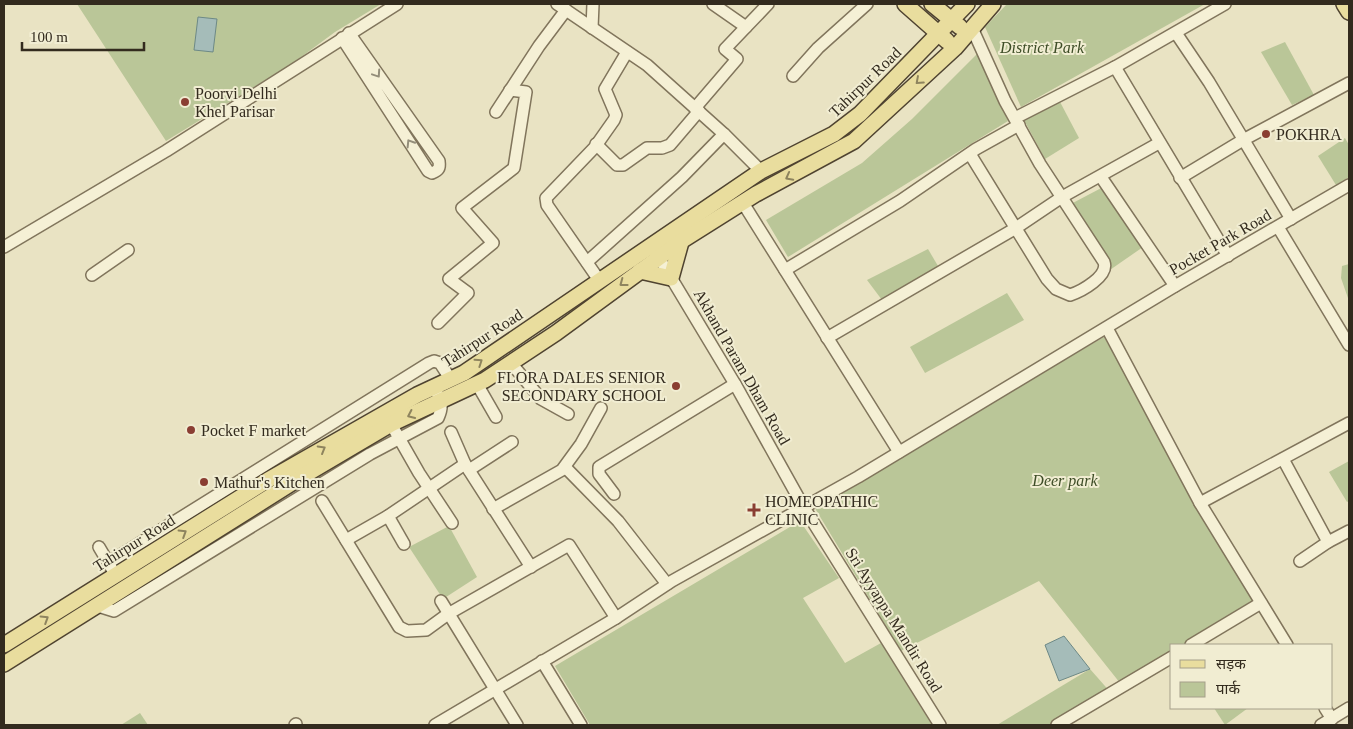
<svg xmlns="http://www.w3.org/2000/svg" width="1353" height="729" viewBox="0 0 1353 729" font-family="'Times New Roman','Noto Sans Devanagari',serif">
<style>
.green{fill:#bac698}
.water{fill:#a5bcb9;stroke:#6d8986}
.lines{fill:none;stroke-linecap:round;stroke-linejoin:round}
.minor-casing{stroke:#81755c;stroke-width:14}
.major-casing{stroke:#4f4330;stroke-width:18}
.minor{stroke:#f5f0d5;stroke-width:11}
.major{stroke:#e9dd9e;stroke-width:15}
.oneway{stroke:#948e7a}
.oneway2{stroke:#8e845e}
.poi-dot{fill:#8a3e32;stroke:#f1edd2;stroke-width:2}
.labels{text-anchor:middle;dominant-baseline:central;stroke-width:4;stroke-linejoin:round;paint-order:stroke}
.park-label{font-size:16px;font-style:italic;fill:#3e4d27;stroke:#f1edd2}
.street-label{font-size:16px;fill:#332b1e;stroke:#f1edd2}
.poi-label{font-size:16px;fill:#332b1e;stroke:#f1edd2;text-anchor:start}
</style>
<rect width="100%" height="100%" fill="#e9e3c3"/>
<g class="green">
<polygon points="77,4 381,4 335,32 293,63 166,141"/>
<polygon points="1007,4 1205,4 1021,107 985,27"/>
<polygon points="1285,42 1314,95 1292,105 1261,52"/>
<polygon points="979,52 1008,121 788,257 766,220 862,163 912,119"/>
<polygon points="1059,100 1079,138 1045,159 1024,120"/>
<polygon points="1345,138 1349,145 1349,177 1336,185 1318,156"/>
<polygon points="1107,185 1143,247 1107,272 1069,205"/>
<polygon points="928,249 938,266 882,300 867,280"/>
<polygon points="1349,264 1349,301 1341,278 1342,266"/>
<polygon points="1007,293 1024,320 925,373 910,347"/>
<polygon points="1104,337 1258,610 1196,645 1172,645 1172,659 1120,683 1039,581 901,651 813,505"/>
<polygon points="1349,461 1349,501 1347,502 1329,472"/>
<polygon points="800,521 839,578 803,598 845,663 881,643 932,725 590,725 555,666"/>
<polygon points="449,526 477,577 443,599 409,547"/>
<polygon points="1090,669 1112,694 1062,725 997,725"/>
<polygon points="1214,708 1248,708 1225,725"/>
<polygon points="140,713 148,725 121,725"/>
</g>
<g class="water">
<polygon points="198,17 217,19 213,52 194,50"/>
<polygon points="1064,636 1090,669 1059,681 1045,645"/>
</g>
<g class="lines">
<defs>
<g id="minor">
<polyline points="557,4 647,65 724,134 761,171"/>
<polyline points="713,4 746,27 768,4"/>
<polyline points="592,28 593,4"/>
<polyline points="1176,33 1209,82 1291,219"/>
<path d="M342,38L428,171L432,173C439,170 440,168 439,161L349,33"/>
<polyline points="1115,67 1228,256"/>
<polyline points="793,76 818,48 867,4"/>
<polyline points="695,108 737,59 725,49 746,27"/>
<polyline points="496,112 539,46 566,10"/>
<polyline points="1015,118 1115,67 1225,4"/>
<polyline points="596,144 617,165 623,165 647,148 662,148 670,145 699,111"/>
<path d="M970,154L1047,279L1056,289L1070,295C1082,291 1109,276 1104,262L1040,164L1005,101L972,28"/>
<polyline points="1101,177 1175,286"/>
<polyline points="1180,178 1243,140 1349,83"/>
<polyline points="743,203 899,452"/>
<polyline points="1278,227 1349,345"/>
<polyline points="4,247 166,151 397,4"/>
<polyline points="655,251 735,384 803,506 940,725"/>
<polyline points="587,262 682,177 724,134"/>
<polyline points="785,270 900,201 976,149 1019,125"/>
<polyline points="92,275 128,250"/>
<polyline points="599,280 547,205 546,198 595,147 614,120 616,115 605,89 627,52"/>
<polyline points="438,323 468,293 449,279 493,243 462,208 514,168 526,92 510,90"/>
<polyline points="1107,328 1200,503 1287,645"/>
<polyline points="827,338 1016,228 1062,197 1159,143"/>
<polyline points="511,363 541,399 568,414"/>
<polyline points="477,384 496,417"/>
<polyline points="391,424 419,473 452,523"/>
<polyline points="451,432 465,464 531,567"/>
<polyline points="1283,459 1328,542 1300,561"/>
<polyline points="565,467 618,521 667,584"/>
<polyline points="469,470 512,442"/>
<polyline points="614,494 599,474 599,467 735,384"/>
<polyline points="322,501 399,627 407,631 426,630 448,614 569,545 616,618"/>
<polyline points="1200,503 1349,423"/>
<polyline points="493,509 562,470 581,444 601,408"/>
<polyline points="388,516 404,544"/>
<polyline points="346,540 388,516 465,464"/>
<polyline points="1328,542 1349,531"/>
<polyline points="99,547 112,569"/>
<polyline points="108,563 429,363 434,361 440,363 451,380"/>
<polyline points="441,601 517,725"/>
<path d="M98,606L114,611L370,454L438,418C444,405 441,399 434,388"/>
<polyline points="1191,645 1261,603"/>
<polyline points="542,661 581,725"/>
<polyline points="1325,708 1332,719"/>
<polyline points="295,725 296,724"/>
<polyline points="435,725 616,618 672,581 858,477 1175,286 1349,185"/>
<polyline points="1057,725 1172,657"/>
<polyline points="1321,725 1349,708"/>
</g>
<g id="major">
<polyline points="905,4 947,41"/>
<polyline points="932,4 960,27"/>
<polyline points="1344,4 1349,12"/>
<polyline points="640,271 671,278 681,242"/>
<polyline points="4,645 268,480 417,395 464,373 761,171 834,134 860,114 967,4"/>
<polyline points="4,664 303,476 391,424 485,380 556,333 683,240 756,194 854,141 955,48 993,4"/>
</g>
</defs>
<use href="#minor" class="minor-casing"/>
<use href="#major" class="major-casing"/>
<use href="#minor" class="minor"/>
<use href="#major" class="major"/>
</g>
<defs><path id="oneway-chevron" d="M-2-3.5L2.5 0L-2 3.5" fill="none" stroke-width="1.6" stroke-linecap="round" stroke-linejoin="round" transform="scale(1.25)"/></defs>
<g class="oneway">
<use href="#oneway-chevron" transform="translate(377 74) rotate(56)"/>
<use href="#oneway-chevron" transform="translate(410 143) rotate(-122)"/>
</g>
<g class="oneway2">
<use href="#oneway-chevron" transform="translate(919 81) rotate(138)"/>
<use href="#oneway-chevron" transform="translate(789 177) rotate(152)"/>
<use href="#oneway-chevron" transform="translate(623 283) rotate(143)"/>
<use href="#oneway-chevron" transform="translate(479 362) rotate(-34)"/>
<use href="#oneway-chevron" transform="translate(411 415) rotate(155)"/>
<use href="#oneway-chevron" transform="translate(322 449) rotate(-30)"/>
<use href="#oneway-chevron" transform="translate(183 533) rotate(-32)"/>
<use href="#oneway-chevron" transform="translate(45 619) rotate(-32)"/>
</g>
<g class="poi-dot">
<circle cx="185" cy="102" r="5"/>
<circle cx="1266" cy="134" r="5"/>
<circle cx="676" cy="386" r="5"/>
<circle cx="191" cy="430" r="5"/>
<circle cx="204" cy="482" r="5"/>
<path d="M751.5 502.5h5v5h5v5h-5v5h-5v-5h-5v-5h5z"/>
</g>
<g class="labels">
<g class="park-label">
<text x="1042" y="47">District Park</text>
<text x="1065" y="480">Deer park</text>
</g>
<g class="street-label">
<text transform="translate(865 82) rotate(-44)">Tahirpur Road</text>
<text transform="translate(1220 242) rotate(-30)">Pocket Park Road</text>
<text transform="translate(482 338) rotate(-33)">Tahirpur Road</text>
<text transform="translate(742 367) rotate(60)">Akhand Param Dham Road</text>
<text transform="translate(134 543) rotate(-32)">Tahirpur Road</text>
<text transform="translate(894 620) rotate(58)">Sri Ayyappa Mandir Road</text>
</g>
<g class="poi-label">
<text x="195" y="93">Poorvi Delhi<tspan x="195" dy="18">Khel Parisar</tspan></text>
<text x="1276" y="134">POKHRA</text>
<text x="666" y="377" text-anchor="end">FLORA DALES SENIOR<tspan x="666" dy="18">SECONDARY SCHOOL</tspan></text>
<text x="201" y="430">Pocket F market</text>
<text x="214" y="482">Mathur's Kitchen</text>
<text x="765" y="501">HOMEOPATHIC<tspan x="765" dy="18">CLINIC</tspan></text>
</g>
</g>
<rect width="1353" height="729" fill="none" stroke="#332b1e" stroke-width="10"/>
<rect x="1170" y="644" width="162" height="65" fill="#f1edd2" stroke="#a59f8a"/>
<rect x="1180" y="660" width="25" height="8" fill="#e9dd9e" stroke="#a59f8a"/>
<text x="1216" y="669" font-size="15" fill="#332b1e">सड़क</text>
<rect x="1180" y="682" width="25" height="15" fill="#bac698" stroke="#a59f8a"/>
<text x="1216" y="694" font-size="15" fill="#332b1e">पार्क</text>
<path d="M22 42v8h122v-8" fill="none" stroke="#332b1e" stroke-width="2.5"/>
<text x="30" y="42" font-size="15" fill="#332b1e" stroke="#f1edd2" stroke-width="4" paint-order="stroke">100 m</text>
</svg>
